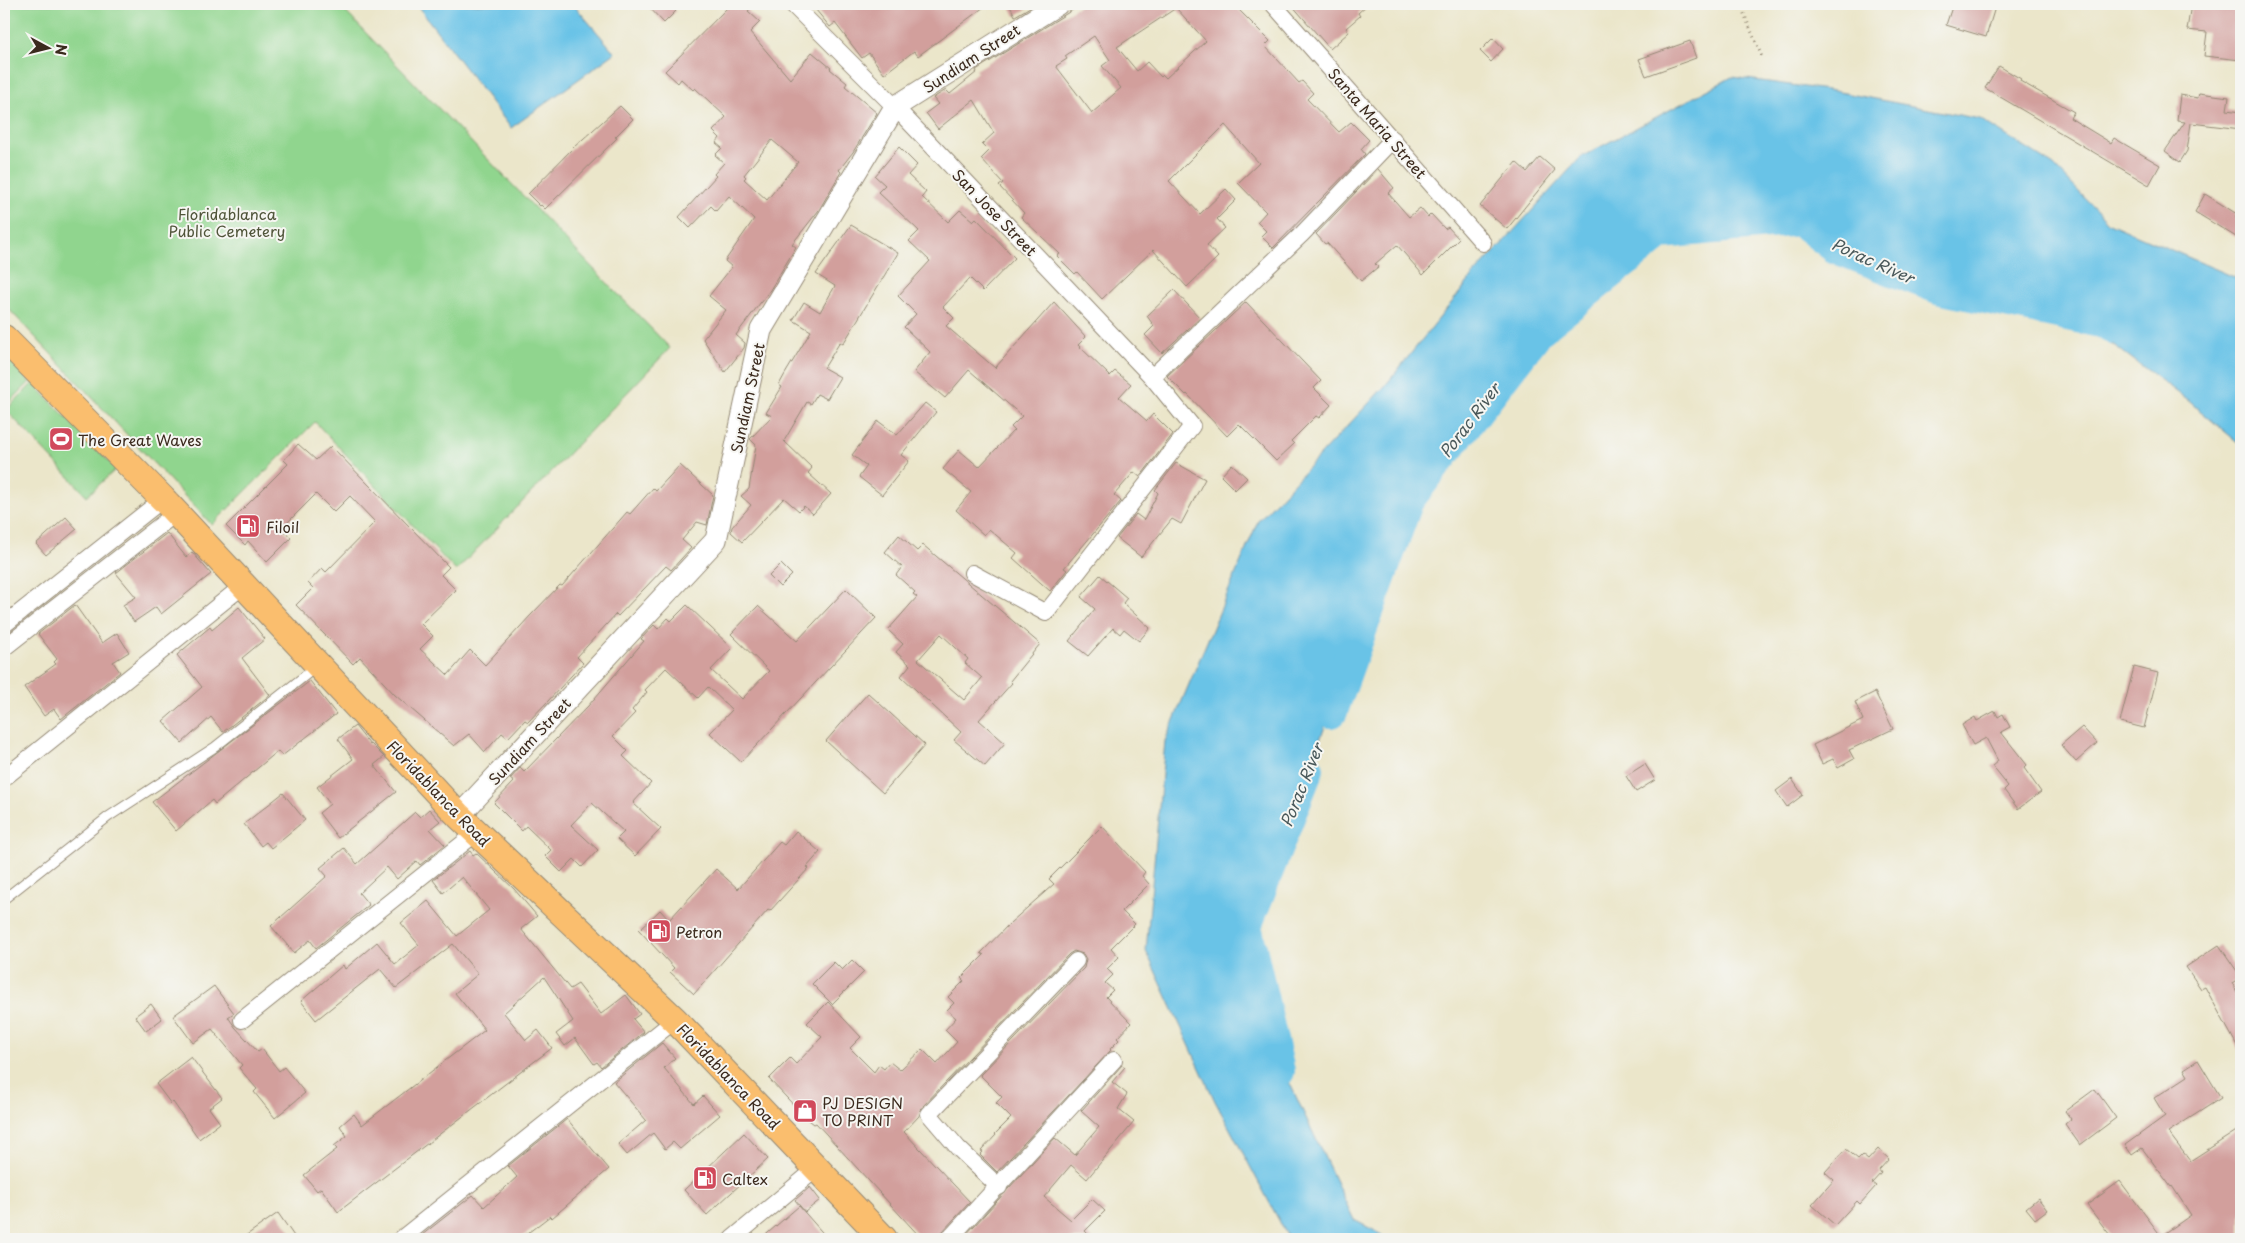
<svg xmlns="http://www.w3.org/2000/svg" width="2245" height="1243" viewBox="0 0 2245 1243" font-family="'Playpen Sans',sans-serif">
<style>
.green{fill:#90d58e;stroke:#668056}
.water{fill:#69c3e7;stroke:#527682}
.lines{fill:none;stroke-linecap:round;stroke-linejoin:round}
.river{stroke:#69c3e7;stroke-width:34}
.building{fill:#d29f9c;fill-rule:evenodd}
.service-casing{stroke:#938874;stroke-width:11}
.minor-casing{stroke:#938874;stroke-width:18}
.tertiary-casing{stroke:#938874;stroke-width:23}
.primary-casing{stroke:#938874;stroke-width:28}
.path{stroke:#938874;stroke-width:3;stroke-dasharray:1 4;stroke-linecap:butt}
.service{stroke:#fff;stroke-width:9}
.minor{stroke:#fff;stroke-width:16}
.tertiary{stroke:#fff;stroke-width:21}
.primary{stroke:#fabe6e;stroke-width:26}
.labels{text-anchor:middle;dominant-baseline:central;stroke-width:4;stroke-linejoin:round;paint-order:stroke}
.street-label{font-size:15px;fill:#3b2a1e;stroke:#f6f6f2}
.park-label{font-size:15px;fill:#50553a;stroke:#f6f6f2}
.poi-label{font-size:15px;fill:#3b2a1e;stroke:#f6f6f2;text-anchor:start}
.water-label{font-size:16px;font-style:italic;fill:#49585a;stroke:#f6f6f2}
</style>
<rect width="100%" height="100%" fill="#f6f6f2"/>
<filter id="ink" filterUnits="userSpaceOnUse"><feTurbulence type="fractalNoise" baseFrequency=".02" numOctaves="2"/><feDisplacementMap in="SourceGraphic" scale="10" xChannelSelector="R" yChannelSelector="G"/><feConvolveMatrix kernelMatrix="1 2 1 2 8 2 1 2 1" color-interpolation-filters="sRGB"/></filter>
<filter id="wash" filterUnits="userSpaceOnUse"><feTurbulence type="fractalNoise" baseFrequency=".0096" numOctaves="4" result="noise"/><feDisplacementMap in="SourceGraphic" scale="20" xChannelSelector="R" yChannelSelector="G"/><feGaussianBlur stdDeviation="1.12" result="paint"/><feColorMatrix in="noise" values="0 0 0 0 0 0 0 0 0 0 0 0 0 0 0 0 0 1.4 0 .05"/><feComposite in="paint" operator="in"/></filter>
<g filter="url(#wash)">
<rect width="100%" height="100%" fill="#ebe6ca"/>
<g class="green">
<polygon points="4,4 338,4 670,348 456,571 315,422 212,525 4,304"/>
<polygon points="4,354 30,382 4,408"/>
<polygon points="33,383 116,469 87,496 6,410"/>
</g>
<g class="water">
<polygon points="416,4 573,4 615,53 511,128"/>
<polygon points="1732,77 1834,91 1980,119 2054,166 2109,223 2241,280 2241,445 2185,398 2073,315 1938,287 1800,219 1707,216 1613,250 1474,397 1381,541 1345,673 1308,772 1254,898 1252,983 1284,1071 1354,1220 1383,1235 1383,1239 1289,1239 1215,1101 1146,951 1165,741 1258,521 1385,386 1476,272 1581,157"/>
</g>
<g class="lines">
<g class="river">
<polyline points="1331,711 1407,500 1538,330 1661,232 1800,219 1836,247 1938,287 2101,321 2112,327"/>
<polyline points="1278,1071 1245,926 1307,769"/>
</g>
</g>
<g id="blocks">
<g class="building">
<polygon points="646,4 669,4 676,11 664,23"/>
<path d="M731,4H755L748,11L760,22L750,32L790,79L812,52L831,68L830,69L847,83L845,86L877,113L853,152L839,170L841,172L819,210L792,244L796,247L770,290L736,335L745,343L744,348L725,372L703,339L726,310L709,296L732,267L725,261L754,219L729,196L716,211L711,206L690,228L679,217L716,176L714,174L724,163L715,155L722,148L716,143L720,138L713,131L726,117L695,88L693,90L681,79L678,83L665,71ZM772,140L798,162L767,200L744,179L746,177L744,175Z"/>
<polygon points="811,4 988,4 918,56 914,51 884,74 869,53 862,58 835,23 830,27"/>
<polygon points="1009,4 1035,4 1015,16"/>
<path d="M1082,4H1233L1270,41L1265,46L1299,83L1302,81L1313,93L1307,99L1339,132L1351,122L1369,140L1361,149L1365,154L1273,248L1261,236L1266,231L1257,222L1266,212L1238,183L1259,163L1225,125L1169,181L1200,214L1226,189L1236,200L1217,219L1225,228L1207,245L1218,257L1187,287L1153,250L1102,299L1077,272L1075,274L1057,256L1060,254L1021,217L1024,213L999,186L1003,183L981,159L989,151L982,144L994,133L974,100L938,129L926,113L938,104L933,98L946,90L950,94L977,72L976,70ZM1176,8L1206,41L1166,78L1163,75L1161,77L1147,62L1137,71L1117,47ZM1094,36L1110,60L1102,66L1121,88L1092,113L1056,66L1067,59L1065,56Z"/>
<polygon points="1291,4 1368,4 1358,13 1360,16 1346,28 1349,32 1330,49"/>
<polygon points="1953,4 1996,4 1986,37 1946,25"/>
<polygon points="2191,4 2241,4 2241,60 2204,56 2207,32 2187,30"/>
<polygon points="1493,38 1503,49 1491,62 1480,51"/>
<polygon points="1690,41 1696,58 1646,76 1639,59"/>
<polygon points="1999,66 2021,79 2020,81 2074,112 2070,118 2111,143 2114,138 2160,165 2149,185 1985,88"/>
<polygon points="2199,93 2229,97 2227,110 2241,112 2241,129 2191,123 2187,151 2180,162 2165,151 2185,122 2177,121 2180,95 2198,98"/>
<polygon points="620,106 633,119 615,137 617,138 545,209 541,205 540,206 528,194 574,147"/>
<polygon points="899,147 917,165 908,175 926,192 922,197 948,222 960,210 973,221 976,218 1015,258 983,291 970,278 943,307 954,318 946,326 995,368 1054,302 1086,337 1078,345 1110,376 1115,371 1131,384 1119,397 1147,421 1153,414 1173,434 1140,477 1134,472 1114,495 1121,501 1064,568 1067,570 1050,591 1013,558 1017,553 989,529 984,535 956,510 971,492 943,469 959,450 979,467 1014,430 1011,427 1022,416 969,370 945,398 914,372 930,352 904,327 916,314 898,296 930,261 909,241 919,231 878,192 885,185 875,176"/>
<polygon points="1540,157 1555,170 1507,229 1480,206 1516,162 1527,172"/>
<polygon points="1378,169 1394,188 1388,193 1409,217 1420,208 1428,217 1431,214 1445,229 1448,227 1459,239 1423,275 1397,245 1375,264 1378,267 1361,281 1327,243 1325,244 1316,234"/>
<polygon points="2205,194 2237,214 2235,216 2241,220 2241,240 2195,212"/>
<polygon points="851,225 898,253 843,344 840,342 824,368 840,377 827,399 817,394 811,404 807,402 784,441 812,468 808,473 831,494 813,514 804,506 799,511 784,498 742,542 731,532 732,527 751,505 741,496 749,489 756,445 750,439 772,416 766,413 782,387 779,385 785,374 811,331 793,320 804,302 820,312 835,286 816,274"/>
<polygon points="1174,290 1200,318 1162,353 1145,335 1154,326 1147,316"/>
<polygon points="1246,302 1321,381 1314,388 1331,405 1319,418 1316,416 1291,441 1294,444 1276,461 1239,424 1227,436 1187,394 1186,395 1167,376"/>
<polygon points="925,403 936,412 901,455 909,461 882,495 859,477 867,466 852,455 878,421 897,435"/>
<polygon points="298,444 316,460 331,446 449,567 441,575 456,590 421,624 433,636 420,649 448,675 470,650 485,665 531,615 560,585 562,586 627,512 630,514 653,488 656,491 680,465 713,495 707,525 697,522 682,540 691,548 671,570 666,566 618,616 616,614 577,657 583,663 548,701 528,722 525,720 508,738 502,733 485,752 469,734 454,746 395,695 360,657 353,664 296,605 313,588 308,583 322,568 326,572 375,522 350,496 334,512 316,494 282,528 291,538 267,562 248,541 245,545 226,526 288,464 284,460"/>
<polygon points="1176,463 1205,479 1181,524 1172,519 1141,557 1117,538 1136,514 1144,520 1158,493 1155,490"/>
<polygon points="1232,464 1247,478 1235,490 1221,476"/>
<polygon points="66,517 77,529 46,555 36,544"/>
<polygon points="167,533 186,557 192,552 211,574 161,614 156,607 134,622 123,605 136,597 116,573"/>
<path d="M899,535L917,551L923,545L1040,644L1010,681L1012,683L979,720L1005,743L985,766L954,740L961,732L901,676L910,665L896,652L903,644L888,630L917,597L913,594L915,592L896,575L902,567L885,552ZM941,634L968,659L965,663L982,678L964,700L918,660Z"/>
<polygon points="781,564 792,575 780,587 769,576"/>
<polygon points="1100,575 1127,598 1123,603 1150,628 1139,641 1124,629 1120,634 1113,628 1088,656 1069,641 1095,609 1081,597"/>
<polygon points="846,589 876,618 741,762 710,733 732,710 708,687 698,698 666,668 645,690 647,692 632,710 635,713 613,736 628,751 623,756 651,783 633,803 661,829 635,856 617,839 624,832 592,803 571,825 598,850 582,867 574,859 561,872 545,856 551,850 526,826 522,831 494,803 514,782 510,779 520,768 524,772 588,706 644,641 641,639 654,625 658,629 668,618 671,621 687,605 732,648 711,670 742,699 769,671 731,634 758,606 797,641"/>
<polygon points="75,605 102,643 117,633 129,652 113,662 120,672 61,719 54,709 44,716 24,687 56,664 54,662 57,659 38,634"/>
<polygon points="239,607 265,639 242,658 270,695 223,732 211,717 182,743 163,721 202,687 177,655 210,627 212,630"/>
<polygon points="2134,667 2158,673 2144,728 2120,722"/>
<polygon points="310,681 336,714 282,756 278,751 215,804 212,800 176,831 152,802"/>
<polygon points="1875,692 1893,729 1849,750 1854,759 1838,768 1833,759 1822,764 1813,745 1863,720 1855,702"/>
<polygon points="868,693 925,745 883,793 826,741"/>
<polygon points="1995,711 1998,717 2003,714 2010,727 2001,732 2027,765 2024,768 2041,792 2018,809 2004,790 2008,786 1992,766 1998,761 1986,738 1973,745 1962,725 1975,717 1977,721"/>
<polygon points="355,726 370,745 371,744 384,757 374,765 396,792 338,838 319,813 330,804 317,787 353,759 338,739"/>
<polygon points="2082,727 2097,743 2076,762 2061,745"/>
<polygon points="1645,764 1655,780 1636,792 1626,776"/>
<polygon points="1792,779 1803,795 1787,807 1776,791"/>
<polygon points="283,793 305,820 271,848 266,842 261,846 244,824"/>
<polygon points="429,809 440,821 430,829 445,845 420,865 417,861 397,879 387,867 359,893 369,905 316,948 310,940 294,953 271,926 327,876 320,868 344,848 357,864 415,812 420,817"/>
<polygon points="1102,826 1145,872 1142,876 1149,884 1122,911 1135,924 1111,948 1119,957 1107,969 1113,975 1105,983 1113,990 1106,997 1131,1023 1117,1038 1119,1040 1110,1049 1111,1050 997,1172 980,1155 983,1152 981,1151 996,1135 995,1134 1011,1118 996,1103 1002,1097 980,1075 1084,968 1086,959 1083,954 1074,951 1069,954 922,1107 919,1116 904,1132 970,1202 942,1232 939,1239 922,1239 816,1123 814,1124 805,1117 769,1079 790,1058 796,1064 822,1037 807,1023 828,1002 861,1037 850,1048 874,1072 879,1065 884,1069 890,1062 900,1070 922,1049 937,1064 957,1042 945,1030 956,1018 947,1010 954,1003 948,997 964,981 961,978 984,955 981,953 1010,923 1054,884 1049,879"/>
<polygon points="796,831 820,852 807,867 809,868 770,911 768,910 694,994 670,972 674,968 639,930 660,910 669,920 716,869 738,889 780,842 784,845"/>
<polygon points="470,851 473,855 476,853 514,889 537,916 521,929 570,989 578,984 601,1014 626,995 640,1014 633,1019 644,1032 601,1067 597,1062 594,1064 575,1038 565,1046 556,1034 573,1021 544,977 504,1013 526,1040 538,1030 552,1048 338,1212 321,1188 317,1191 304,1175 337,1149 334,1146 347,1136 340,1126 354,1114 362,1125 485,1030 455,993 478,974 453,944 396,988 380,969 316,1020 301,1001 343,965 345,969 377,942 395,964 419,945 401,923 428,901 457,936 489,910 462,877 443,893 433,880"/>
<polygon points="2219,945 2241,977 2232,983 2241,999 2241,1053 2205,987 2201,989 2186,967"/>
<polygon points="852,960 864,972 832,1004 812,984 834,962 842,970"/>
<polygon points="214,986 234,1013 228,1017 235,1027 258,1052 262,1049 279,1071 284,1067 305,1093 275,1118 254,1092 257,1089 239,1068 242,1065 212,1029 193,1043 173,1016"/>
<polygon points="151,1004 162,1019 146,1031 135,1016"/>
<polygon points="662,1043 675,1058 664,1068 694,1104 703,1096 720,1115 680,1149 673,1142 665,1149 653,1133 627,1155 618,1144 646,1120 614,1082"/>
<polygon points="191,1057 222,1098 209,1108 220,1123 199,1139 173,1102 171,1104 156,1084"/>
<polygon points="2198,1060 2221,1098 2168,1132 2190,1161 2241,1128 2241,1239 2113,1239 2087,1205 2120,1181 2161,1236 2191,1215 2172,1186 2171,1187 2142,1148 2132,1155 2125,1145 2165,1116 2154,1098 2188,1076 2184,1069"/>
<polygon points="1122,1065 1125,1067 1112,1082 1127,1094 1118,1109 1134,1122 1087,1179 1071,1165 1044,1197 1071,1220 1092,1199 1105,1211 1085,1231 1093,1239 962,1239 1055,1138 1075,1155 1099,1127 1081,1111"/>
<polygon points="2095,1089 2116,1118 2080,1145 2065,1124 2071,1119 2065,1111"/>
<polygon points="567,1119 609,1169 552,1218 550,1216 520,1239 417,1239 473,1195 484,1207 517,1177 508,1166"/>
<polygon points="744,1133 768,1159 707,1215 684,1190"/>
<polygon points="1846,1149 1858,1159 1862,1155 1868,1160 1878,1149 1889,1159 1879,1170 1881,1173 1872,1183 1876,1186 1860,1204 1857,1201 1835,1225 1812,1205 1834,1180 1825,1172"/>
<polygon points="810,1187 820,1200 805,1212 795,1200"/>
<polygon points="2038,1198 2047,1210 2035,1219 2026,1208"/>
<polygon points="799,1206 828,1239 761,1239"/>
<polygon points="278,1213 296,1239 241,1239"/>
</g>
</g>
</g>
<g filter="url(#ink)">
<use href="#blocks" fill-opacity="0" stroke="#938874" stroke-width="1"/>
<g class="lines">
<defs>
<polyline id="service" points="4,899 108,817 215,747 316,667"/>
<g id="minor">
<polyline points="792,4 895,107 1152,377 1192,426 1046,613 972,573"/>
<polyline points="1273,4 1483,243"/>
<polyline points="1152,377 1302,234 1393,139"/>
<polyline points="4,625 163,499"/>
<polyline points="4,648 176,513"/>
<polyline points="4,778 244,585"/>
<polyline points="242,1020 476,833"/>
<polyline points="999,1187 958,1148 929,1114 1076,961"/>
<polyline points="401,1239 675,1020"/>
<polyline points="732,1239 817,1168"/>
<polyline points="949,1239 1114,1060"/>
</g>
<polyline id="tertiary" points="459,816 716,540 761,330 895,107 1058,4"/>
<polyline id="primary" points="4,338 163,499 459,816 675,1020 884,1239"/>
</defs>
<use href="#service" class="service-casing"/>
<use href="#minor" class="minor-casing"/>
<use href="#tertiary" class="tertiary-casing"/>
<use href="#primary" class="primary-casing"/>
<polyline class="path" points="1740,4 1762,57"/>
<use href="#service" class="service"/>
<use href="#minor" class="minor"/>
<use href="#tertiary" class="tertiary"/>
<use href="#primary" class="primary"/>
</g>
</g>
<defs>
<symbol id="stadium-square" viewBox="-11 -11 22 22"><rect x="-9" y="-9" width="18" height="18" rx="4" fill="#d1495b" stroke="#f6f6f2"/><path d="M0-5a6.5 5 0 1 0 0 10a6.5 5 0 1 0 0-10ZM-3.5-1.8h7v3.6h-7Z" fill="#fff"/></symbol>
<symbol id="fuel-square" viewBox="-11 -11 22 22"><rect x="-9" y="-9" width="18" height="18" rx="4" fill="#d1495b" stroke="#f6f6f2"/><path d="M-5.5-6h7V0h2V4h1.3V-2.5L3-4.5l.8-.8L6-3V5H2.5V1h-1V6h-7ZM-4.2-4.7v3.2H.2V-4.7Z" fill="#fff"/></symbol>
<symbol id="shop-square" viewBox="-11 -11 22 22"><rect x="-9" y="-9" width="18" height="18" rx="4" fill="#d1495b" stroke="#f6f6f2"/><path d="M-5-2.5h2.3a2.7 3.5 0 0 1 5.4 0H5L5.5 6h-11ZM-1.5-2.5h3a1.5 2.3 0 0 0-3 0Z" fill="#fff"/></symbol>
</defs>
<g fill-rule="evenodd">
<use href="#stadium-square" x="47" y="425" width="28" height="28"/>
<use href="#fuel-square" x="234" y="512" width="28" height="28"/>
<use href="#fuel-square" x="645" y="917" width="28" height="28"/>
<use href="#shop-square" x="791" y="1097" width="28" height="28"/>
<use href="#fuel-square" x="691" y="1164" width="28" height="28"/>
</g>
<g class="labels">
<g class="street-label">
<text transform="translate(971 58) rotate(-33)">Sundiam Street</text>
<text transform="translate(1378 123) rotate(49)">Santa Maria Street</text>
<text transform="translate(995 212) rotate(46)">San Jose Street</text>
<text transform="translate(747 398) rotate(-78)">Sundiam Street</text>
<text transform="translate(529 741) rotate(-47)">Sundiam Street</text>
<text transform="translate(439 793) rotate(46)">Floridablanca Road</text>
<text transform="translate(729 1076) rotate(46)">Floridablanca Road</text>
</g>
<g class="park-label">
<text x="227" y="213">Floridablanca<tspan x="227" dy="17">Public Cemetery</tspan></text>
</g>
<g class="poi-label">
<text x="78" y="439">The Great Waves</text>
<text x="266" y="526">Filoil</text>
<text x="676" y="931">Petron</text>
<text x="822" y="1102">PJ DESIGN<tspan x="822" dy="17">TO PRINT</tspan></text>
<text x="722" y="1178">Caltex</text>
</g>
<g class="water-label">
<text transform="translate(1873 260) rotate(24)">Porac River</text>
<text transform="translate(1469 420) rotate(-53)">Porac River</text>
<text transform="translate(1301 785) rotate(-68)">Porac River</text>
</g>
</g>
<rect width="2245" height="1243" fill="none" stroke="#f6f6f2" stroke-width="20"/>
<g transform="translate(48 48) rotate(97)" stroke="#f6f6f2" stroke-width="4" paint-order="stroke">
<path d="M0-4L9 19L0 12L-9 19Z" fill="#3b2a1e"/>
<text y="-8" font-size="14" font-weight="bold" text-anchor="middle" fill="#3b2a1e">N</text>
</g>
</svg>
